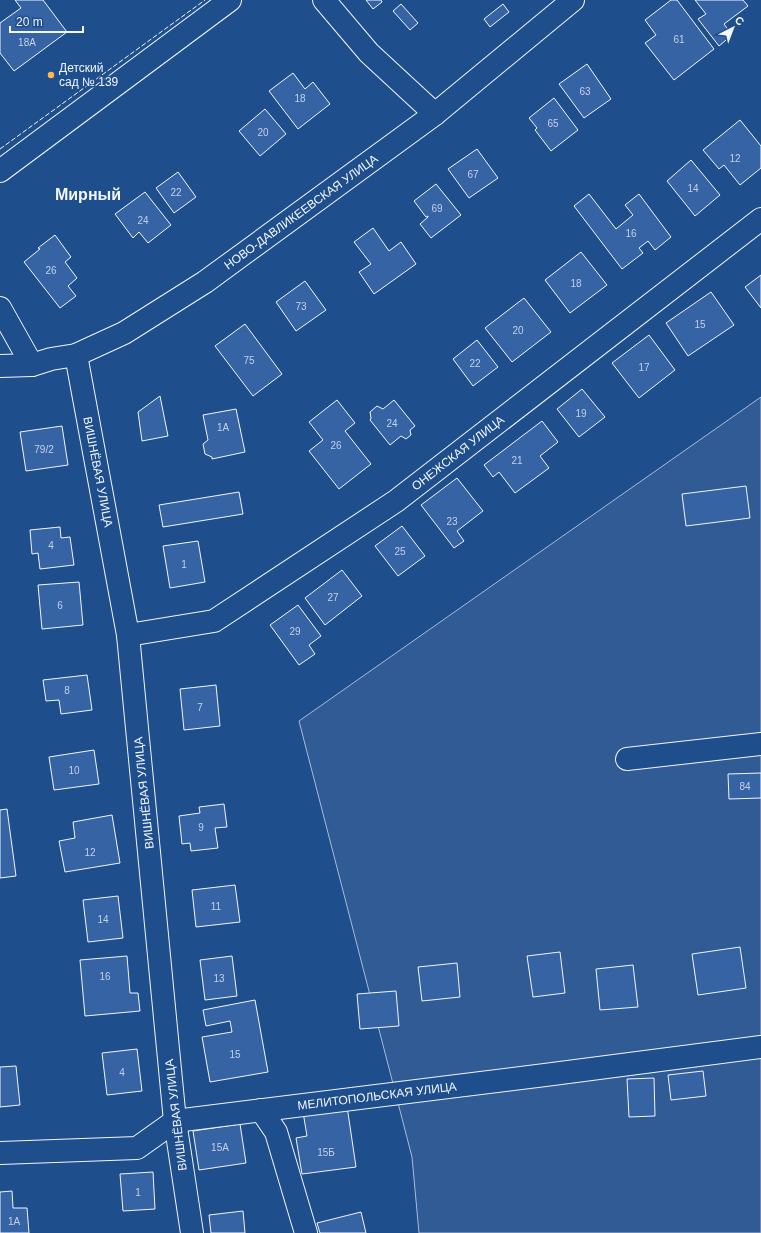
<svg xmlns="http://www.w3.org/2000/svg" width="761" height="1233" viewBox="0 0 761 1233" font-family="Helvetica,sans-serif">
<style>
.built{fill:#305b95;stroke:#a8bbd7}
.building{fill:#3563a3;stroke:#f2f6ff}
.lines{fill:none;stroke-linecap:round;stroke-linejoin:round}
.minor-casing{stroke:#f2f6ff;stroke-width:24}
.tertiary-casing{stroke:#f2f6ff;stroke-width:24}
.minor{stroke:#1f4e8c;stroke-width:22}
.tertiary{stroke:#1f4e8c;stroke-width:22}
.fence{stroke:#f2f6ff;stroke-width:1;stroke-dasharray:5 2;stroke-linecap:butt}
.poi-dot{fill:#ffb74d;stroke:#1f4e8c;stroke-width:1.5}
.labels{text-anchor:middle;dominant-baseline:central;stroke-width:3;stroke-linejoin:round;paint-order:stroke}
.number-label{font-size:10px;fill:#c3d1e8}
.poi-label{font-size:12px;fill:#f2f6ff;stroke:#1f4e8c;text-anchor:start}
.street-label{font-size:12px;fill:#f2f6ff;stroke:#1f4e8c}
.district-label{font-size:16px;font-weight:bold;fill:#f2f6ff;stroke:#1f4e8c}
</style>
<rect width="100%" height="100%" fill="#1f4e8c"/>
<polygon class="built" points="761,397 761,1233 419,1233 412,1157 299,721"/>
<g class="building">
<polygon points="15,0 43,0 67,32 14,71 0,53 0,23 21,8"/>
<polygon points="366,0 381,0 382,2 373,9"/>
<polygon points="671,0 677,0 714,49 674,80 645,43 656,35 645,20"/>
<polygon points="695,0 743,0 748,6 724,24 732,35 719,46 698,19 706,14"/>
<polygon points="401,4 418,23 410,30 393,11"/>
<polygon points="503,4 509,12 490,27 484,19"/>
<polygon points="587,64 611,99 584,118 559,84"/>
<polygon points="293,73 305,89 313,82 330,104 298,129 269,91"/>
<polygon points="554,98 578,130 551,151 535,130 537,128 529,118"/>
<polygon points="265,109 286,134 260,156 239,131"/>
<polygon points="740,120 761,146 761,168 740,185 724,165 719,169 703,150"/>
<polygon points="477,149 498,178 469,198 448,169"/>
<polygon points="691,160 720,195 695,216 667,181"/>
<polygon points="178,172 196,197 174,213 156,188"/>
<polygon points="436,184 461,215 431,238 420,224 428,217 428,216 426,217 414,201"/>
<polygon points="145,192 171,225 148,243 139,232 133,238 115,214"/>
<polygon points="589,194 616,229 633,215 625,205 639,194 671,237 655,250 648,241 639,248 643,253 622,269 574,206"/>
<polygon points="373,228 389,251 401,242 416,264 374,294 359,272 371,264 354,242"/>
<polygon points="55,235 71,257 65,262 77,278 68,286 76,296 60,308 24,262 40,249 38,248"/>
<polygon points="581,252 607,285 570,313 545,280"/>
<polygon points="761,275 761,308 745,287"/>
<polygon points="305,281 326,310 296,331 276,302"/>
<polygon points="711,292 734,325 688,356 666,323"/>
<polygon points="524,298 551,332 512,362 485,328"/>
<polygon points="245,324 282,374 253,396 215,346"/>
<polygon points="649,335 675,370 639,398 612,363"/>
<polygon points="477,340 498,367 473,386 453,359"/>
<polygon points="582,389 605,417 579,437 557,409"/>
<polygon points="160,396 168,436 142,441 138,412"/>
<polygon points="337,400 355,423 345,431 371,464 339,489 309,451 323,440 309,422"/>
<polygon points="394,400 415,426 410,430 411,435 406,439 401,436 390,445 370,420 371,418 370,412 377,406 383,409"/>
<polygon points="236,409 245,452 212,459 212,457 205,454 203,444 208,440 203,415"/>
<polygon points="542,421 558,442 540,456 549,468 515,493 499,472 493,477 484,465"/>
<polygon points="62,426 68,465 26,471 20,432"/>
<polygon points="457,478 483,511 457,531 464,541 454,548 421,505"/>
<polygon points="746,486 750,518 686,526 682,494"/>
<polygon points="239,492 243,514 163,527 159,505"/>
<polygon points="402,526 425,556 398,576 375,546"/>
<polygon points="60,527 61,538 70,537 74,565 40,569 38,553 32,554 30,530"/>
<polygon points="198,541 205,582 170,588 163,546"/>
<polygon points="342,570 362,596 325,625 305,598"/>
<polygon points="79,582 83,625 42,629 38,585"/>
<polygon points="298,605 321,636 309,645 315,654 299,665 270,625"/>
<polygon points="87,675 92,710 61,714 59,700 46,701 43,680"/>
<polygon points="216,685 220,726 184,730 180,689"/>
<polygon points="94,750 99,784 54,790 49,757"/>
<polygon points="761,773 761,798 729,799 728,774"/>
<polygon points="224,804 227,827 215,828 218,848 191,851 190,843 182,844 179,816 200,813 199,807"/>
<polygon points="7,809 16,876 0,878 0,810"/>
<polygon points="112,815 120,863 65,872 59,841 75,838 73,822"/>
<polygon points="235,885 240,922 196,927 192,890"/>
<polygon points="118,896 123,938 88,942 83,900"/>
<polygon points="740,947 746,988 698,995 692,954"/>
<polygon points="560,952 565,993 533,997 527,956"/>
<polygon points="127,956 130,993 138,993 140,1011 85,1016 80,960"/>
<polygon points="232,956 237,996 205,1000 200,960"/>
<polygon points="457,963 460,997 422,1001 418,967"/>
<polygon points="633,965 638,1007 600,1010 596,969"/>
<polygon points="396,991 399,1026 360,1029 357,994"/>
<polygon points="255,1000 268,1072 210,1082 202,1037 232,1032 230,1021 206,1026 203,1010"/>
<polygon points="137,1049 142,1091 107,1095 102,1053"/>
<polygon points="16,1066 20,1105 0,1107 0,1067"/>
<polygon points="703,1071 706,1096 671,1100 668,1075"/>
<polygon points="654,1078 655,1116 629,1117 627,1079"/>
<polygon points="347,1106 356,1167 302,1174 296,1138 307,1136 303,1112"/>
<polygon points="240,1124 246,1163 199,1170 193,1131"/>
<polygon points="153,1172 155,1209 123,1211 120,1174"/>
<polygon points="12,1191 13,1208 27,1208 29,1233 0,1233 0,1192"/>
<polygon points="243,1211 245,1233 211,1233 209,1215"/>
<polygon points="361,1212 366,1233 320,1233 317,1223"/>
</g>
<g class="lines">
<defs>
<g id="minor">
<polyline points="324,0 369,53 435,114"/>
<polyline points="0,171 230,0"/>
<polyline points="0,308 32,365"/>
<polyline points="76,355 128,635 175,1121 192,1233"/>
<polyline points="128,635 214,621 396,501 761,219"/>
<polyline points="627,759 761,744"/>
<polyline points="261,1110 276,1132 306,1233"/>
<polyline points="0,1153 137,1148 175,1121 545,1075 761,1047"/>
</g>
<polyline id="tertiary" points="0,366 32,365 51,359 76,355 124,333 205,282 435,114 573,0"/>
</defs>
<use href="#minor" class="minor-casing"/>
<use href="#tertiary" class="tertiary-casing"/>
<use href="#minor" class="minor"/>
<use href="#tertiary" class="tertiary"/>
<polyline class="fence" points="0,149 205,0"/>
</g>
<circle class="poi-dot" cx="51" cy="75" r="4"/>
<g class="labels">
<g class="number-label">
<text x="679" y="39">61</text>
<text x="27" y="42">18А</text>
<text x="585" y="91">63</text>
<text x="300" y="98">18</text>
<text x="553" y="123">65</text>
<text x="263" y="132">20</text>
<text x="735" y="158">12</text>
<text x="473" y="174">67</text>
<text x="693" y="188">14</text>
<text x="176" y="192">22</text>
<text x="437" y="208">69</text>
<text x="143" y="220">24</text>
<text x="631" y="233">16</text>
<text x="51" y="270">26</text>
<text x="576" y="283">18</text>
<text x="301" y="306">73</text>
<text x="700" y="324">15</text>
<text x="518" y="330">20</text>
<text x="249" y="360">75</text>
<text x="475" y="363">22</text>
<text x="644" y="367">17</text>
<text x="581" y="413">19</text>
<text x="392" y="423">24</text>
<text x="223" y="427">1А</text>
<text x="336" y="445">26</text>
<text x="44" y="449">79/2</text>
<text x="517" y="460">21</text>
<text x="452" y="521">23</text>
<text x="51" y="545">4</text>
<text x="400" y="551">25</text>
<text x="184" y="564">1</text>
<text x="333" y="597">27</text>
<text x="60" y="605">6</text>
<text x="295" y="631">29</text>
<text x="67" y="690">8</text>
<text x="200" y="707">7</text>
<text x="74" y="770">10</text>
<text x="745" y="786">84</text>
<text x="201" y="827">9</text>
<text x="90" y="852">12</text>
<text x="216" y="906">11</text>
<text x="103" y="919">14</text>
<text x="105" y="976">16</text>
<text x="219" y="978">13</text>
<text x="235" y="1054">15</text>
<text x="122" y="1072">4</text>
<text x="220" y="1147">15А</text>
<text x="326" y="1152">15Б</text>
<text x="138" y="1192">1</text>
<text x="14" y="1221">1А</text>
</g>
<g class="poi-label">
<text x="59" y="68">Детский<tspan x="59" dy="14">сад № 139</tspan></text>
</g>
<g class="street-label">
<text transform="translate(301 212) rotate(-36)">НОВО-ДАВЛИКЕЕВСКАЯ УЛИЦА</text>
<text transform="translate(458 453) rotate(-38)">ОНЕЖСКАЯ УЛИЦА</text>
<text transform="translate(98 472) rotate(79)">ВИШНЁВАЯ УЛИЦА</text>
<text transform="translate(144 793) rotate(-96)">ВИШНЁВАЯ УЛИЦА</text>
<text transform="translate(377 1096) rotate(-7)">МЕЛИТОПОЛЬСКАЯ УЛИЦА</text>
<text transform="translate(176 1115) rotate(-97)">ВИШНЁВАЯ УЛИЦА</text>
</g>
<g class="district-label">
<text x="88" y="194">Мирный</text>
</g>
</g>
<g transform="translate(733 28) rotate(42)" stroke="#1f4e8c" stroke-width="3" paint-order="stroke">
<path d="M0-3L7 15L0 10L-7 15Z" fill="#f2f6ff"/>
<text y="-6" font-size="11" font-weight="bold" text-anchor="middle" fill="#f2f6ff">С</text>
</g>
<path d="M10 26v6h73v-6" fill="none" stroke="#f2f6ff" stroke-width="2"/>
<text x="16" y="26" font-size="12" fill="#f2f6ff" stroke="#1f4e8c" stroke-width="3" paint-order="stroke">20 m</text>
</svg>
